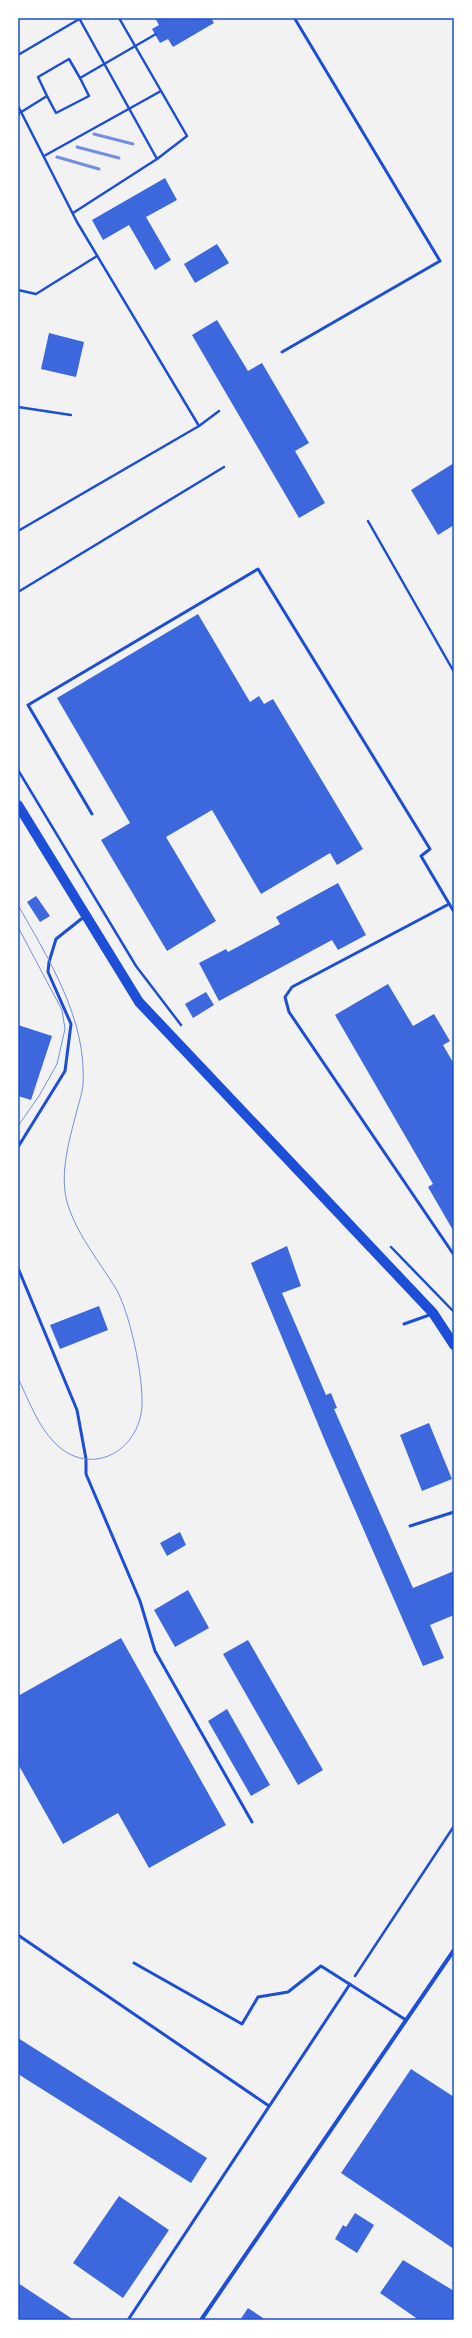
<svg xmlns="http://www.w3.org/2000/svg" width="472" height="2338" viewBox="0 0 472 2338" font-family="'Roboto Condensed',sans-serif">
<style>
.building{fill:#3d67dc}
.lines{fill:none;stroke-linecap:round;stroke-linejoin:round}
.path{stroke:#1d4ed8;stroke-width:2.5}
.service{stroke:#1d4ed8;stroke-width:3}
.minor{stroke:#1d4ed8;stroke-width:4}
.primary{stroke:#1d4ed8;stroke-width:10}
.tram{stroke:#7290e2;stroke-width:1}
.rail{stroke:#7290e2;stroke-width:3}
.neatline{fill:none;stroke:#1d4ed8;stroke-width:1.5}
</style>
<rect width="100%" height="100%" fill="#f2f2f2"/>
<g class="building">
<polygon points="155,18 211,18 214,23 173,47 168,39 160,43 152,29 159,25"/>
<polygon points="165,178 177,200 146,217 171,260 155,270 129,225 103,240 92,220"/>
<polygon points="217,244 229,263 195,283 184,264"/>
<polygon points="217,320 248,371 262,363 309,443 295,451 325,503 299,518 192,335"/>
<polygon points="49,333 84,342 76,377 41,369"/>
<polygon points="454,463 454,525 438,535 411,490"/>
<polygon points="198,614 250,702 259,696 264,704 273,699 363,849 337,865 330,853 261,894 212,810 166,837 216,921 167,951 101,840 130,823 57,698"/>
<polygon points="338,883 366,935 338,950 332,940 219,1001 199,963 226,949 228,952 280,924 276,917"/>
<polygon points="36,896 50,916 40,922 27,902"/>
<polygon points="388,984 413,1026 434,1014 450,1041 443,1045 454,1064 454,1232 428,1187 433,1184 335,1015"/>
<polygon points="206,992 214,1005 193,1018 185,1004"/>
<polygon points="18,1025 52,1036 31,1100 18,1096"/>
<polygon points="287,1246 301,1286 282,1293 326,1395 331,1393 337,1408 334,1409 413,1588 454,1571 454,1615 430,1625 444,1658 423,1666 325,1441 251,1263"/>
<polygon points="99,1306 108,1330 60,1349 50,1325"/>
<polygon points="429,1423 452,1479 422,1491 400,1435"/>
<polygon points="180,1532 186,1545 167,1556 160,1543"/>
<polygon points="188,1590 209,1628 175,1647 154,1610"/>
<polygon points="121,1638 226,1825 149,1868 118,1813 63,1844 18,1764 18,1696"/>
<polygon points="248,1640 323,1770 298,1785 223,1654"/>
<polygon points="227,1709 270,1785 251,1796 208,1721"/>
<polygon points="18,2038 207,2158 191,2183 18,2074"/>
<polygon points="411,2069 454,2097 454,2249 341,2173"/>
<polygon points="119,2196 169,2230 123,2298 73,2263"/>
<polygon points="355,2213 374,2225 357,2253 335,2239 343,2225 346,2227"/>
<polygon points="403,2260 454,2291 454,2320 419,2320 380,2293"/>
<polygon points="18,2283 74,2320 18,2319"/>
<polygon points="248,2308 266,2320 240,2320"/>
</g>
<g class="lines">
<g class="path">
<polyline points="79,18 157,159"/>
<polyline points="18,55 81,18"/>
<polyline points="47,96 38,77 69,59 80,78"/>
<polyline points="18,106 77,222 199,426"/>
<polyline points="18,114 47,96 56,113 89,96 80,78 156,34"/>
<polyline points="44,156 161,91"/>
<polyline points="73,213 157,159 187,136 119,18"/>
<polyline points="18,290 36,294 97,256"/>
<polyline points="18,407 71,415"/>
<polyline points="368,521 454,672"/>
<polyline points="18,531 199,426 219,411"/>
<polyline points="18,592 224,467"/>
<polyline points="18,770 136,966 181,1025"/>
<polyline points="391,1247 454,1312"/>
<polyline points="355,1976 454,1826"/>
</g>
<g class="service">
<polyline points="282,352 440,261 295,19"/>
<polyline points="92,814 28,705 258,569 430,849 421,856 454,912"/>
<polyline points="449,904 292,987 285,997 289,1012 454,1255"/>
<polyline points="18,1147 65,1071 71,1024 48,972 49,962 56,939 85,916"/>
<polyline points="18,1268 77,1410 86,1459 86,1474 140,1601 155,1651 252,1822"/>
<polyline points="404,1324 432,1314"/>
<polyline points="410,1526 454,1512"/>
<polyline points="18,1935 269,2106"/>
<polyline points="134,1963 242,2024 258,1997 288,1992 321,1966 406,2020"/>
<polyline points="128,2320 350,1984"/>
</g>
<polyline class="minor" points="201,2320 454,1950"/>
<polyline class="primary" points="18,805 139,1002 433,1313 454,1345"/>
<g class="tram">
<path d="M18,905C49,960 87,1019 83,1085C82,1094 79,1102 77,1110C69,1142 57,1179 70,1211C80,1238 100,1263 115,1287C130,1312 143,1375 142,1405C140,1452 89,1479 54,1442C38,1426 28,1399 18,1378"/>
<polyline points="18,927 62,1010 65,1029 57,1064 39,1096 18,1126"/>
</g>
<g class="rail">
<polyline points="94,134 133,144"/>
<polyline points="77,147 119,158"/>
<polyline points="57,157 99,169"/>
</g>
</g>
<rect width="472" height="2338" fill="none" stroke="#ffffff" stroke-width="38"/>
<rect x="19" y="19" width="434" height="2300" class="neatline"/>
</svg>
